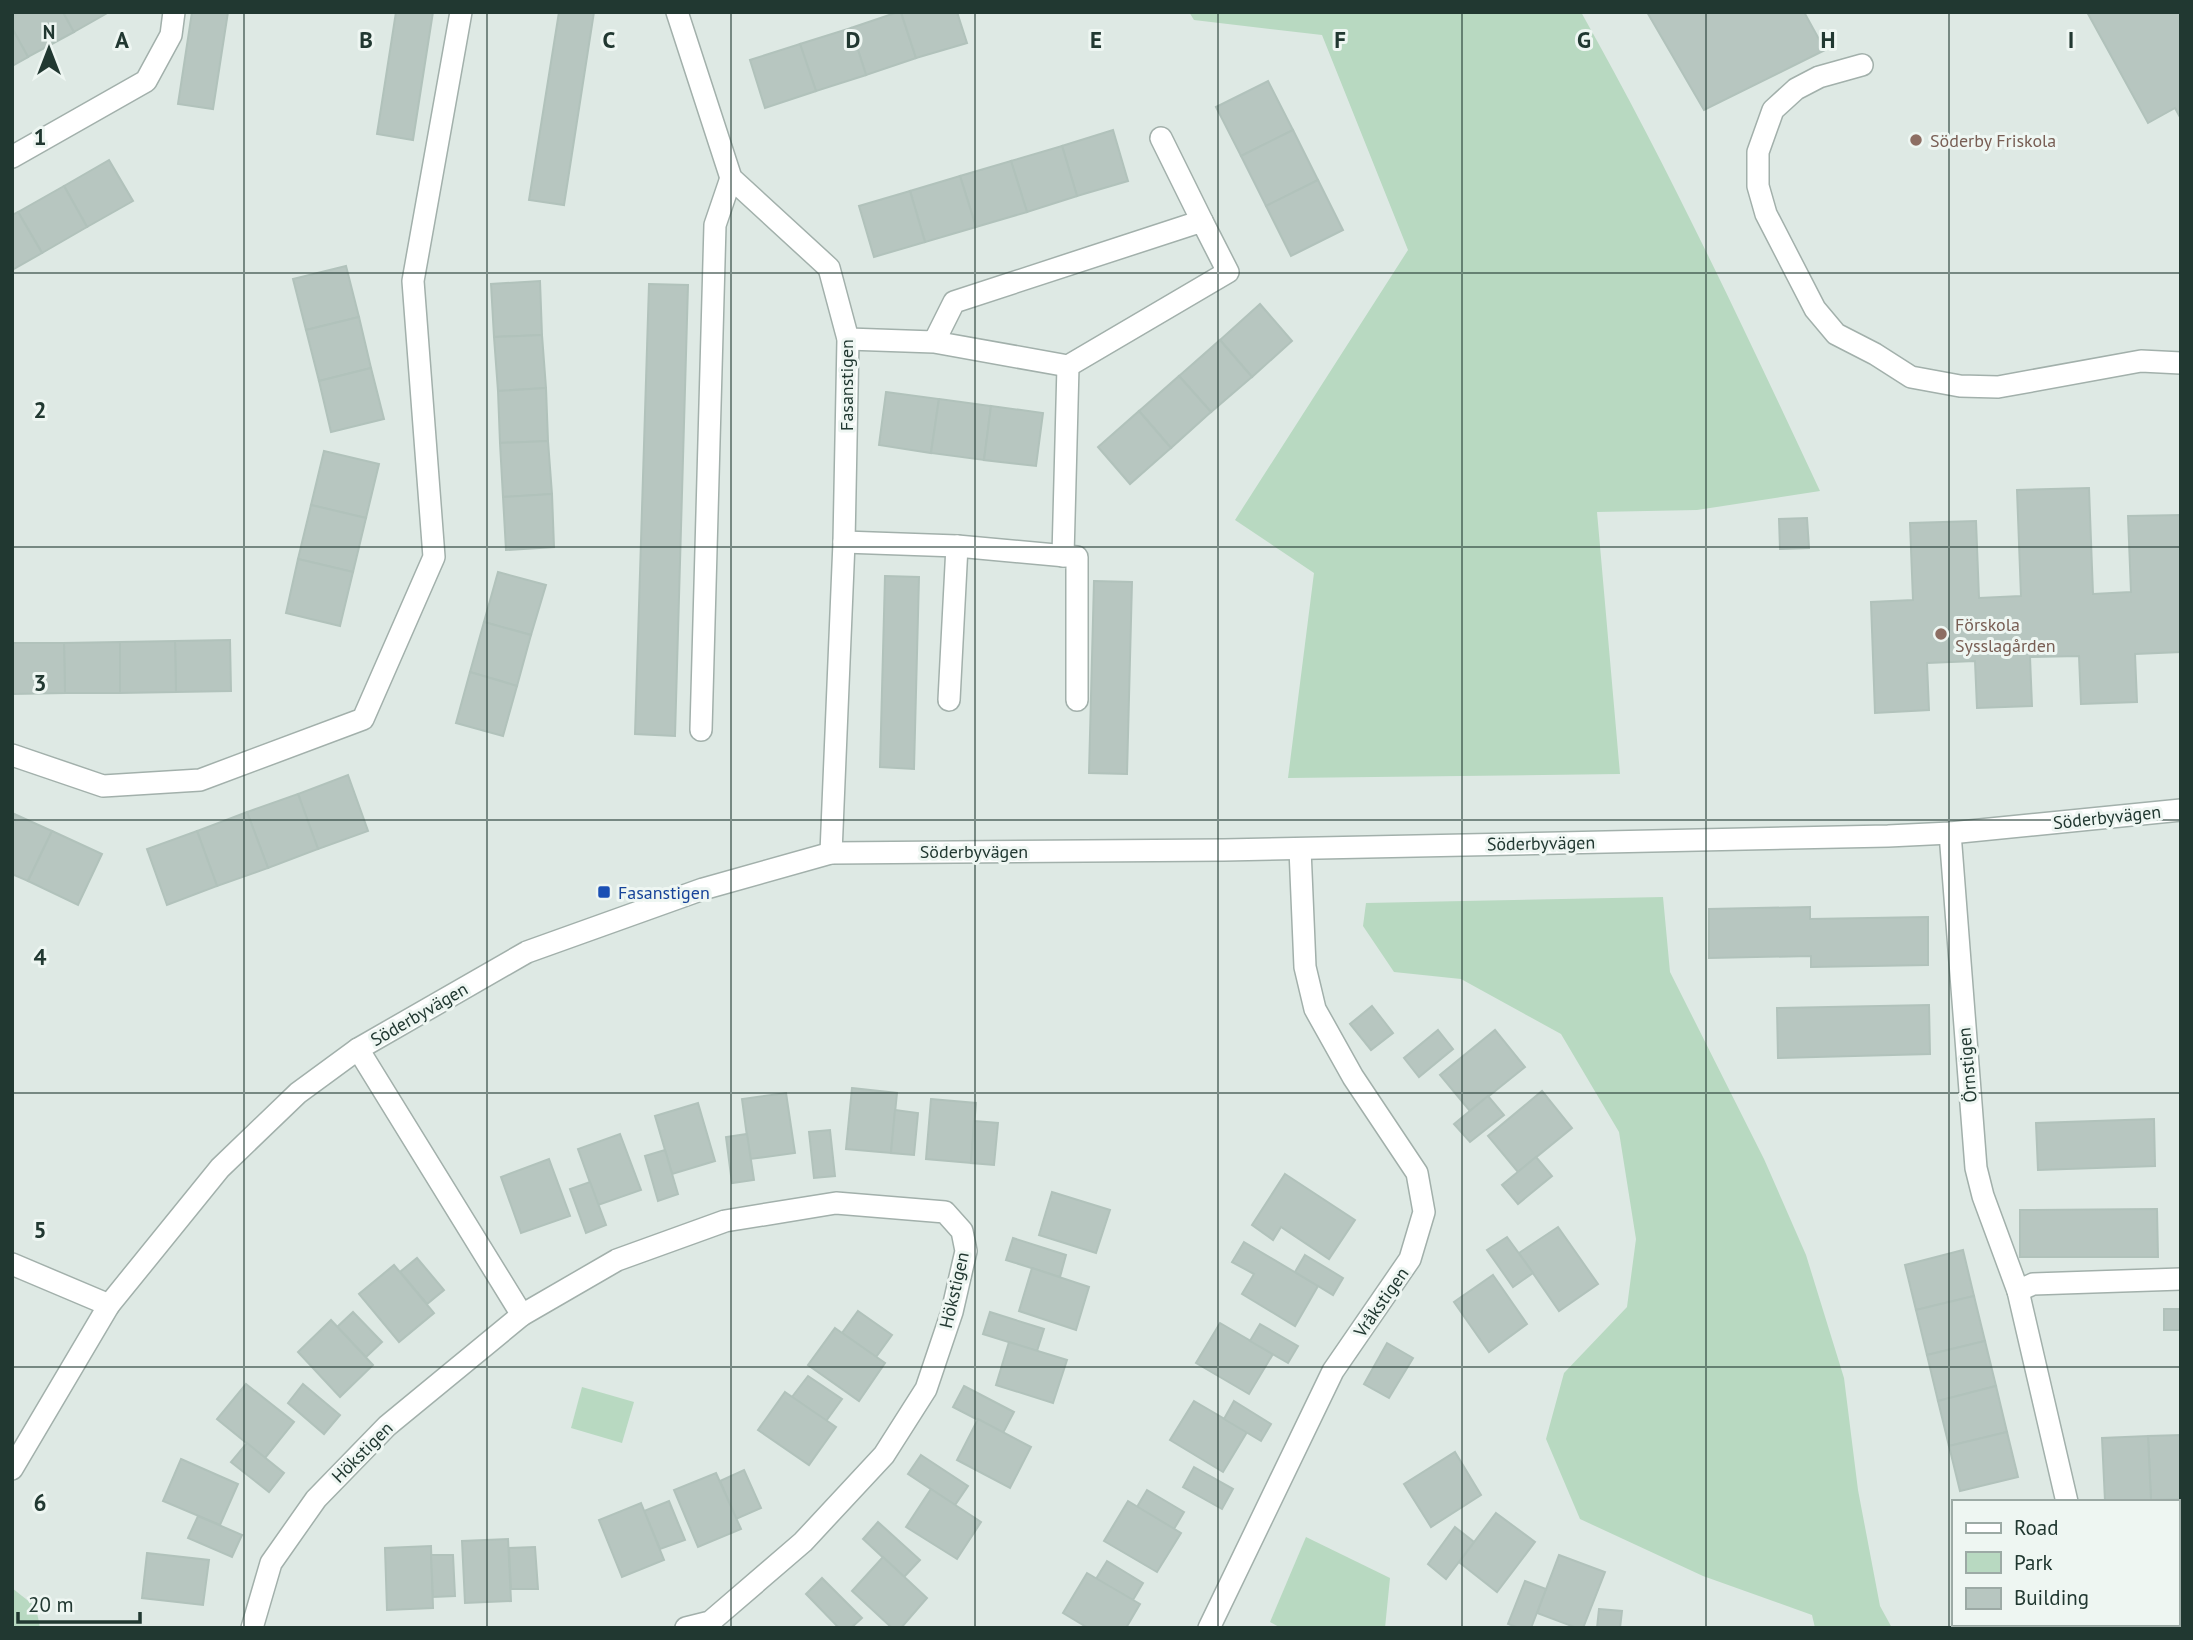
<svg xmlns="http://www.w3.org/2000/svg" width="2193" height="1640" viewBox="0 0 2193 1640" font-family="'PT Sans',sans-serif">
<style>
.green{fill:#b8d9c1}
.building{fill:#b7c6c0;stroke:#b1c2bb;stroke-width:2}
.lines{fill:none;stroke-linecap:round;stroke-linejoin:round}
.minor-casing{stroke:#a2b0ab;stroke-width:24}
.minor{stroke:#fff;stroke-width:21}
.grid{fill:none;stroke:#213831;stroke-width:2;stroke-opacity:0.55}
.education-dot{fill:#8d6e63;stroke:#eef6f2;stroke-width:2.5}
.transit-dot{fill:#1a4fb4;stroke:#eef6f2;stroke-width:2.5}
.labels{text-anchor:middle;dominant-baseline:central;stroke-width:6;stroke-linejoin:round;paint-order:stroke}
.education-label{font-size:18px;fill:#785e54;stroke:#eef6f2;text-anchor:start}
.street-label{font-size:18px;fill:#213831;stroke:#eef6f2}
.transit-label{font-size:18px;fill:#164399;stroke:#eef6f2;text-anchor:start}
.grid-label{font-size:23px;text-anchor:middle;font-weight:bold;fill:#213831;stroke:#eef6f2;stroke-width:6;stroke-linejoin:round;paint-order:stroke}
</style>
<rect width="100%" height="100%" fill="#dee9e4"/>
<g class="green">
<path d="M1189,12H1581C1669,168 1744,329 1820,491L1697,510L1597,512L1620,774L1288,778L1314,573L1235,520L1408,250L1322,35L1194,20Z"/>
<polygon points="1663,897 1670,972 1764,1159 1806,1255 1844,1378 1858,1490 1880,1606 1892,1628 1815,1628 1812,1615 1703,1576 1580,1519 1546,1439 1564,1373 1627,1307 1636,1239 1619,1132 1561,1034 1461,979 1394,972 1363,926 1366,903"/>
<polygon points="582,1387 634,1402 622,1443 571,1428"/>
<polygon points="1306,1537 1390,1578 1385,1628 1281,1628 1270,1622"/>
<polygon points="12,1588 36,1607 40,1628 12,1628"/>
</g>
<g class="building">
<polygon points="12,12 63,12 74,32 28,57 12,28"/>
<polygon points="63,12 109,12 74,32"/>
<polygon points="192,12 228,12 213,109 178,104"/>
<polygon points="396,12 433,12 413,140 377,134"/>
<polygon points="559,12 594,12 564,205 529,200"/>
<polygon points="898,12 901,12 916,58 866,75 851,28"/>
<polygon points="901,12 957,12 967,43 916,58"/>
<polygon points="1647,12 1804,12 1825,50 1704,110"/>
<polygon points="2087,12 2181,12 2181,119 2175,108 2148,123"/>
<polygon points="12,28 28,57 12,66"/>
<polygon points="851,28 866,75 816,91 800,44"/>
<polygon points="800,44 816,91 765,108 750,60"/>
<polygon points="1268,81 1293,130 1241,156 1216,107"/>
<polygon points="1113,130 1128,181 1077,196 1062,146"/>
<polygon points="1293,130 1318,180 1266,206 1241,156"/>
<polygon points="1062,146 1077,196 1027,212 1011,161"/>
<polygon points="109,160 133,201 87,227 64,186"/>
<polygon points="1011,161 1027,212 976,227 960,176"/>
<polygon points="960,176 976,227 925,242 910,191"/>
<polygon points="1318,180 1343,230 1291,256 1266,206"/>
<polygon points="64,186 87,227 42,253 18,212"/>
<polygon points="910,191 925,242 874,257 859,206"/>
<polygon points="18,212 42,253 12,270 12,215"/>
<polygon points="346,266 359,317 306,330 293,279"/>
<polygon points="540,281 542,335 494,337 491,284"/>
<polygon points="649,284 688,285 675,736 635,734"/>
<polygon points="1260,304 1292,341 1252,377 1220,340"/>
<polygon points="359,317 371,368 319,381 306,330"/>
<polygon points="542,335 546,388 498,391 494,337"/>
<polygon points="1220,340 1252,377 1211,412 1179,376"/>
<polygon points="371,368 384,419 331,432 319,381"/>
<polygon points="1179,376 1211,412 1171,448 1139,411"/>
<polygon points="546,388 548,441 500,443 498,391"/>
<polygon points="886,392 939,399 931,453 879,445"/>
<polygon points="939,399 991,406 984,460 931,453"/>
<polygon points="991,406 1043,413 1036,466 984,460"/>
<polygon points="1139,411 1171,448 1130,484 1098,447"/>
<polygon points="548,441 552,494 503,497 500,443"/>
<polygon points="324,451 379,464 366,518 311,505"/>
<polygon points="2089,488 2093,594 2131,592 2128,516 2181,515 2181,652 2135,654 2137,702 2081,704 2079,656 2030,657 2032,706 1977,708 1975,661 1927,663 1929,710 1875,713 1871,602 1913,600 1910,523 1976,521 1979,598 2021,596 2017,490"/>
<polygon points="552,494 554,547 506,550 503,497"/>
<polygon points="311,505 366,518 353,572 298,559"/>
<polygon points="1807,518 1809,548 1780,549 1779,519"/>
<polygon points="298,559 353,572 340,626 286,613"/>
<polygon points="498,572 546,585 531,635 484,622"/>
<polygon points="885,576 919,577 914,769 880,767"/>
<polygon points="1094,581 1132,582 1127,774 1089,773"/>
<polygon points="484,622 531,635 517,686 470,672"/>
<polygon points="230,640 231,691 176,692 175,641"/>
<polygon points="175,641 176,692 120,693 120,642"/>
<polygon points="120,642 120,693 65,693 64,643"/>
<polygon points="12,643 64,643 65,693 12,694"/>
<polygon points="470,672 517,686 503,736 456,723"/>
<polygon points="348,775 368,831 318,849 298,794"/>
<polygon points="298,794 318,849 268,868 247,812"/>
<polygon points="247,812 268,868 217,886 197,831"/>
<polygon points="12,813 52,831 28,881 12,874"/>
<polygon points="52,831 102,854 78,905 28,881"/>
<polygon points="197,831 217,886 167,905 147,849"/>
<polygon points="1810,907 1810,919 1928,917 1928,965 1811,967 1811,956 1709,958 1709,909"/>
<polygon points="1929,1005 1930,1054 1778,1058 1777,1008"/>
<polygon points="1372,1006 1393,1033 1371,1050 1350,1024"/>
<polygon points="1438,1030 1453,1049 1419,1077 1404,1058"/>
<polygon points="1495,1030 1525,1067 1470,1111 1440,1075"/>
<polygon points="852,1088 897,1093 891,1153 846,1149"/>
<polygon points="1542,1091 1572,1128 1518,1172 1488,1136"/>
<polygon points="786,1093 795,1153 750,1159 742,1099"/>
<polygon points="1488,1096 1504,1115 1470,1142 1454,1124"/>
<polygon points="931,1099 976,1103 971,1163 926,1159"/>
<polygon points="698,1103 715,1161 672,1174 655,1116"/>
<polygon points="895,1110 918,1113 914,1155 891,1153"/>
<polygon points="2154,1119 2155,1166 2038,1170 2036,1123"/>
<polygon points="974,1121 998,1123 994,1165 971,1163"/>
<polygon points="830,1130 835,1176 814,1178 809,1132"/>
<polygon points="620,1134 641,1190 598,1205 578,1149"/>
<polygon points="747,1134 754,1180 732,1183 726,1137"/>
<polygon points="665,1150 678,1194 658,1201 645,1156"/>
<polygon points="1536,1157 1552,1176 1518,1204 1502,1185"/>
<polygon points="549,1159 570,1216 521,1233 501,1177"/>
<polygon points="1285,1174 1355,1220 1329,1259 1281,1227 1273,1240 1252,1225"/>
<polygon points="590,1182 606,1225 586,1233 570,1189"/>
<polygon points="1052,1192 1110,1210 1096,1253 1039,1235"/>
<polygon points="2157,1209 2158,1257 2020,1257 2020,1210"/>
<polygon points="1558,1227 1598,1284 1559,1311 1519,1253"/>
<polygon points="1507,1237 1533,1273 1513,1287 1487,1250"/>
<polygon points="1013,1238 1066,1255 1060,1277 1006,1260"/>
<polygon points="1244,1242 1318,1286 1295,1326 1242,1294 1254,1274 1232,1262"/>
<polygon points="1963,1250 1974,1296 1916,1310 1905,1265"/>
<polygon points="1305,1255 1343,1278 1333,1295 1295,1272"/>
<polygon points="417,1258 444,1290 427,1304 400,1272"/>
<polygon points="394,1265 434,1313 399,1342 359,1294"/>
<polygon points="1032,1268 1089,1287 1076,1330 1019,1311"/>
<polygon points="1493,1275 1527,1324 1489,1352 1454,1302"/>
<polygon points="1974,1296 1985,1341 1927,1355 1916,1310"/>
<rect x="2164" y="1309" width="17" height="21"/>
<polygon points="858,1311 892,1335 876,1357 842,1333"/>
<polygon points="353,1312 382,1342 366,1357 337,1327"/>
<polygon points="990,1312 1044,1329 1037,1351 983,1334"/>
<polygon points="331,1320 373,1365 340,1397 298,1352"/>
<polygon points="1220,1323 1273,1354 1249,1394 1196,1363"/>
<polygon points="1260,1324 1298,1346 1288,1363 1250,1341"/>
<polygon points="835,1328 885,1363 859,1401 808,1365"/>
<polygon points="1985,1341 1996,1386 1938,1401 1927,1355"/>
<polygon points="1009,1342 1067,1360 1053,1403 996,1385"/>
<polygon points="1387,1343 1413,1358 1389,1398 1364,1384"/>
<polygon points="808,1376 842,1399 826,1421 792,1397"/>
<polygon points="246,1384 294,1422 265,1458 217,1419"/>
<polygon points="303,1384 340,1415 324,1434 288,1403"/>
<polygon points="964,1386 1014,1412 1003,1433 953,1407"/>
<polygon points="1996,1386 2007,1432 1949,1446 1938,1401"/>
<polygon points="785,1392 836,1427 809,1465 758,1430"/>
<polygon points="1194,1401 1247,1432 1223,1472 1170,1440"/>
<polygon points="1234,1401 1271,1424 1261,1441 1224,1419"/>
<polygon points="978,1419 1031,1447 1010,1488 957,1460"/>
<polygon points="2007,1432 2018,1477 1960,1491 1949,1446"/>
<polygon points="2181,1435 2181,1499 2151,1500 2148,1436"/>
<polygon points="2148,1436 2151,1500 2105,1501 2102,1438"/>
<polygon points="247,1443 284,1473 269,1492 231,1462"/>
<polygon points="1455,1452 1481,1495 1431,1527 1404,1484"/>
<polygon points="921,1455 968,1486 955,1505 908,1474"/>
<polygon points="181,1459 238,1484 220,1525 163,1501"/>
<polygon points="1194,1467 1233,1489 1222,1509 1183,1487"/>
<polygon points="744,1470 761,1508 736,1519 720,1481"/>
<polygon points="716,1473 741,1529 698,1547 674,1490"/>
<polygon points="931,1489 981,1522 957,1559 906,1527"/>
<polygon points="1147,1490 1184,1512 1174,1529 1137,1507"/>
<polygon points="669,1501 685,1540 660,1549 644,1511"/>
<polygon points="1128,1501 1181,1533 1157,1572 1104,1541"/>
<polygon points="641,1503 664,1560 622,1577 599,1520"/>
<polygon points="1496,1513 1535,1542 1497,1592 1459,1562"/>
<polygon points="198,1516 242,1535 232,1557 188,1538"/>
<polygon points="878,1522 920,1560 904,1577 863,1539"/>
<polygon points="1455,1527 1474,1542 1446,1579 1428,1564"/>
<polygon points="508,1539 511,1601 465,1603 462,1541"/>
<polygon points="431,1546 433,1608 387,1610 385,1548"/>
<polygon points="535,1547 538,1589 511,1589 509,1548"/>
<polygon points="147,1553 209,1560 203,1605 142,1598"/>
<polygon points="431,1555 453,1555 455,1596 433,1597"/>
<polygon points="1559,1555 1605,1572 1583,1628 1577,1628 1537,1613"/>
<polygon points="883,1557 927,1598 901,1628 892,1628 852,1591"/>
<polygon points="1107,1561 1143,1583 1133,1600 1096,1579"/>
<polygon points="1087,1573 1140,1604 1126,1628 1088,1628 1063,1613"/>
<polygon points="822,1578 862,1618 851,1628 839,1628 806,1594"/>
<polygon points="1525,1581 1546,1589 1531,1628 1519,1628 1508,1624"/>
<polygon points="2177,1603 2181,1603 2181,1628 2140,1628 2140,1624 2177,1624"/>
<polygon points="1599,1609 1622,1611 1620,1628 1597,1628"/>
<polygon points="2055,1624 2104,1624 2103,1628 2053,1628"/>
</g>
<g class="lines">
<defs>
<g id="minor">
<polyline points="677,12 731,178 829,268 848,339 844,542 831,853"/>
<polyline points="1862,65 1819,77 1796,89 1773,110 1758,152 1758,186 1766,214 1815,309 1836,334 1875,354 1911,377 1960,386 1998,387 2141,361 2181,363"/>
<polyline points="1161,138 1202,221"/>
<polyline points="12,157 146,81 171,35 174,12"/>
<polyline points="848,339 934,342 954,302 1202,221 1228,272 1068,366 934,342"/>
<polyline points="844,542 957,546 1077,557 1077,700"/>
<polyline points="1063,556 1068,366"/>
<polyline points="949,700 957,546"/>
<polyline points="701,730 715,225 731,178"/>
<polyline points="12,755 103,786 200,780 363,719 434,557 413,281 461,12"/>
<polyline points="1950,833 1976,1168 1983,1196 2018,1291 2067,1502"/>
<polyline points="358,1049 522,1315"/>
<polyline points="12,1264 109,1305"/>
<polyline points="2018,1291 2033,1284 2181,1279"/>
<polyline points="12,1469 109,1305 220,1168 298,1093 358,1049 527,952 703,889 831,853 1224,850 1888,836 1950,833 2181,810"/>
<polyline points="2177,1534 2181,1534"/>
<polyline points="252,1628 271,1563 316,1499 387,1426 522,1315 617,1260 725,1221 836,1203 945,1212 962,1231 966,1251 952,1312 926,1389 884,1455 803,1542 710,1622 686,1628"/>
<polyline points="1209,1628 1333,1371 1410,1259 1424,1212 1417,1173 1353,1077 1315,1009 1305,967 1300,849"/>
</g>
</defs>
<use href="#minor" class="minor-casing"/>
<use href="#minor" class="minor"/>
</g>
<path class="grid" d="M244,12V1628M487,12V1628M731,12V1628M975,12V1628M1218,12V1628M1462,12V1628M1706,12V1628M1949,12V1628M12,273H2181M12,547H2181M12,820H2181M12,1093H2181M12,1367H2181"/>
<g class="education-dot">
<circle cx="1916" cy="140" r="7"/>
<circle cx="1941" cy="634" r="7"/>
</g>
<rect class="transit-dot" x="597" y="885" width="14" height="14" rx="3.5"/>
<g class="labels">
<g class="education-label">
<text x="1930" y="140">Söderby Friskola</text>
<text x="1955" y="624">Förskola<tspan x="1955" dy="21">Sysslagården</tspan></text>
</g>
<g class="street-label">
<text transform="translate(846 385) rotate(-90)">Fasanstigen</text>
<text transform="translate(2107 817) rotate(-6)">Söderbyvägen</text>
<text transform="translate(1541 843) rotate(-1)">Söderbyvägen</text>
<text x="974" y="851">Söderbyvägen</text>
<text transform="translate(419 1014) rotate(-30)">Söderbyvägen</text>
<text transform="translate(1967 1065) rotate(-95)">Örnstigen</text>
<text transform="translate(954 1290) rotate(-77)">Hökstigen</text>
<text transform="translate(1381 1302) rotate(-55)">Vråkstigen</text>
<text transform="translate(362 1452) rotate(-45)">Hökstigen</text>
</g>
<g class="transit-label">
<text x="618" y="892">Fasanstigen</text>
</g>
</g>
<g class="grid-label">
<text x="122" y="48">A</text>
<text x="366" y="48">B</text>
<text x="609" y="48">C</text>
<text x="853" y="48">D</text>
<text x="1096" y="48">E</text>
<text x="1340" y="48">F</text>
<text x="1584" y="48">G</text>
<text x="1828" y="48">H</text>
<text x="2071" y="48">I</text>
<text x="40" y="145">1</text>
<text x="40" y="418">2</text>
<text x="40" y="691">3</text>
<text x="40" y="965">4</text>
<text x="40" y="1238">5</text>
<text x="40" y="1511">6</text>
</g>
<rect width="2193" height="1640" fill="none" stroke="#213831" stroke-width="28"/>
<rect x="1952" y="1500" width="228" height="126" fill="#eef6f2" stroke="#9caaa5" stroke-width="2"/>
<rect x="1966" y="1523" width="35" height="10" fill="#ffffff" stroke="#9caaa5" stroke-width="2"/>
<text x="2014" y="1535" font-size="21" fill="#213831">Road</text>
<rect x="1966" y="1552" width="35" height="21" fill="#b8d9c1" stroke="#9caaa5" stroke-width="2"/>
<text x="2014" y="1570" font-size="21" fill="#213831">Park</text>
<rect x="1966" y="1588" width="35" height="21" fill="#b7c6c0" stroke="#9caaa5" stroke-width="2"/>
<text x="2014" y="1605" font-size="21" fill="#213831">Building</text>
<g transform="translate(49 49)" stroke="#eef6f2" stroke-width="5" paint-order="stroke">
<path d="M0-5L12 26L0 18L-12 26Z" fill="#213831"/>
<text y="-10" font-size="19" font-weight="bold" text-anchor="middle" fill="#213831">N</text>
</g>
<path d="M18 1612v10h122v-10" fill="none" stroke="#213831" stroke-width="3.5"/>
<text x="28" y="1612" font-size="21" fill="#213831" stroke="#eef6f2" stroke-width="5" paint-order="stroke">20 m</text>
</svg>
